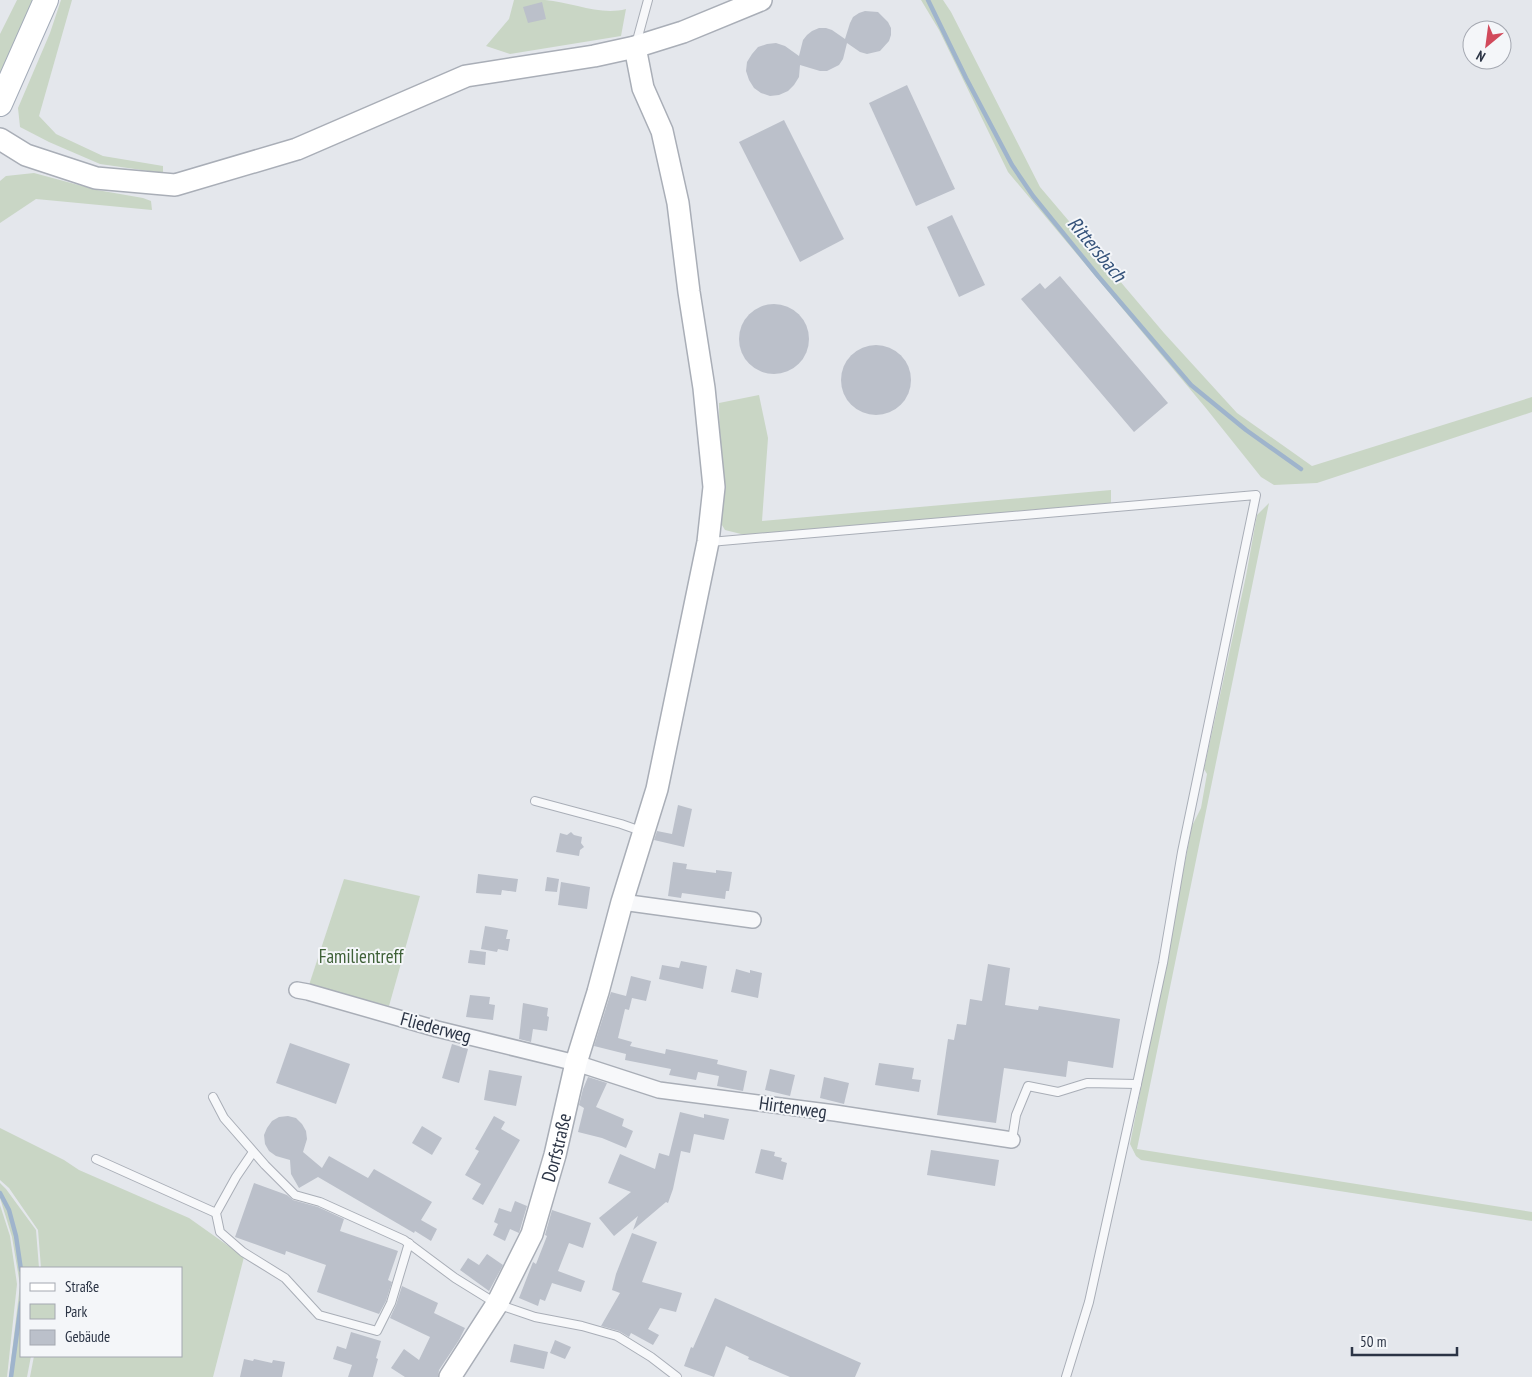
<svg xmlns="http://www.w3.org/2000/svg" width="1532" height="1377" viewBox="0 0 1532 1377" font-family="'PT Sans Narrow',sans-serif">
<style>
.green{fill:#c9d6c5}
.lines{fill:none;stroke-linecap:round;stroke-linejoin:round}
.stream{stroke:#9fb4cc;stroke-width:4.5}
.building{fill:#bbc0ca}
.lane-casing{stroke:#a9aeb7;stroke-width:10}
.street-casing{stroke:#a9aeb7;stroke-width:18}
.secondary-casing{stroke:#a9aeb7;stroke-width:24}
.primary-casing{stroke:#a3abb8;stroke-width:26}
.lane{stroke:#f7f8fa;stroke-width:8}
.street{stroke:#f7f8fa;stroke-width:15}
.secondary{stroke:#fff;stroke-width:21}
.primary{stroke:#fff;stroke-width:24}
.labels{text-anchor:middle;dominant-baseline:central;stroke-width:4;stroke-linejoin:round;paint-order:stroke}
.park-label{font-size:19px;fill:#3f6138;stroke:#f4f6f9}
.street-label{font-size:19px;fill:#2b3445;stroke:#f4f6f9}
.water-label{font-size:20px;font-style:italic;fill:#34527a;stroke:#f4f6f9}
</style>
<rect width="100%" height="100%" fill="#e4e7ec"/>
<g class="green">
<polygon points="17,0 37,0 30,18 0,73 0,34"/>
<polygon points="61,0 72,0 39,116 56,134 103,156 163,166 163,173 100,164 49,142 20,127 18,108 50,33"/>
<path d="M514,0C524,0 535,0 545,0C572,2 600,16 626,9L621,36L510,54L486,46L509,19Z"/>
<polygon points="921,0 943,0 951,12 1040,187 1164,333 1237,413 1312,466 1532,397 1532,412 1317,483 1274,485 1261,477 1205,407 1008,172 939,30"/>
<polygon points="34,173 97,190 143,198 151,201 152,210 36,199 0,223 0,181 6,176"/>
<polygon points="759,395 768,438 762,521 1111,490 1111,503 745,535 725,530 717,517 720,473 719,403"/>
<polygon points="1269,503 1137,1149 1532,1212 1532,1221 1141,1160 1136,1156 1130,1144 1192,826 1201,808 1207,774 1204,769 1246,576 1257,515"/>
<polygon points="344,879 420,896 389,1006 309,985"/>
<polygon points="0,1128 64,1160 79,1170 189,1218 244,1257 213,1377 30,1377 34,1356 181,1356 181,1268 41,1268 38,1230 9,1188 0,1180"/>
<polygon points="0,1183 6,1189 36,1230 39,1268 21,1268 21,1356 31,1356 27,1377 9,1377 20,1285 12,1237 0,1198"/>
<polygon points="0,1205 10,1236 17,1284 7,1377 0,1377"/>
</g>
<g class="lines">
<g class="stream">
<polyline points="928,0 966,78 1012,165 1033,196 1098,276 1191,385 1246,430 1301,469"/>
<polyline points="0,1193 9,1210 16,1236 21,1270"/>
<polyline points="11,1377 21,1303"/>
</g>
</g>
<g class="building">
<polygon points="542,2 546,19 528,23 523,7"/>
<polygon points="865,11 878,12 888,22 891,28 891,35 889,41 880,51 867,54 860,52 847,43 843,59 839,65 827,71 820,71 800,65 799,77 794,85 788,91 779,95 770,96 761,93 754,88 749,80 746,71 747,62 752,54 758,47 767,44 776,43 785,46 799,56 803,40 807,35 812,31 819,28 826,28 832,30 845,39 850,23 853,17 859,13"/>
<polygon points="907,85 955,189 916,206 869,103"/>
<polygon points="784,120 844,239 800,262 739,142"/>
<polygon points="952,215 985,285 959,297 927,227"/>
<polygon points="1060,276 1168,403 1134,432 1021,299 1040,283 1045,289"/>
<circle cx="774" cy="339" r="35"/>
<circle cx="876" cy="380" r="35"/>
<polygon points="678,805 692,809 684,847 654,840 657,831 672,834"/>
<polygon points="571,832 574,835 582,837 581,843 584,847 580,850 579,856 556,852 560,833 567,835"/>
<polygon points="673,862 687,864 686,869 716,873 716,870 732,872 729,891 726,891 725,899 682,893 681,898 668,896"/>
<polygon points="478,874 518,879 516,892 502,890 501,895 476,893"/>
<polygon points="547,877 559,879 557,892 545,891"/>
<polygon points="561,882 590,887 587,909 558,905"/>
<polygon points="485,926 508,930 506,939 510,939 508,951 498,949 497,952 481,949"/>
<polygon points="470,950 486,952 485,965 468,963"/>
<polygon points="681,961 707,966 703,989 659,979 662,965 679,968"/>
<polygon points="988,964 1010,968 1005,1005 1038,1010 1039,1006 1120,1019 1113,1068 1068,1061 1066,1077 1004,1068 996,1123 937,1115 948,1039 954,1040 957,1024 966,1025 970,999 982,1001"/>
<polygon points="736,969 750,973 750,970 762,973 758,998 731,992"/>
<polygon points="631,976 651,981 646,1001 632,998 629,1010 625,1009 618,1038 632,1042 630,1046 665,1054 666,1049 718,1060 717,1064 747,1071 743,1091 717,1086 719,1076 698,1072 696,1080 669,1075 671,1069 625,1060 626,1054 594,1046 611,992 626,996"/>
<polygon points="470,995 490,997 489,1004 495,1005 493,1020 466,1017"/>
<polygon points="523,1003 548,1008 547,1016 549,1017 547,1031 533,1029 531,1042 519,1039"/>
<polygon points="290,1043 350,1064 336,1104 276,1083"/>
<polygon points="452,1044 468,1049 459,1083 442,1078"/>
<polygon points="879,1063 914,1068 912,1079 921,1080 919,1092 875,1085"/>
<polygon points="770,1069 795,1075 790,1096 765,1090"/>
<polygon points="489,1070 522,1076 516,1106 484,1100"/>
<polygon points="588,1077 607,1083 596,1107 624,1119 622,1126 633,1131 626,1148 602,1138 578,1132 584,1108 579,1105 583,1089"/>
<polygon points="824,1077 849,1083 844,1104 820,1098"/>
<polygon points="680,1112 704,1118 704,1114 729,1119 724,1140 694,1134 690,1153 681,1151 673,1189 668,1203 666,1202 633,1230 638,1216 614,1236 599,1218 631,1192 608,1183 620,1154 655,1169 659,1153 669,1156"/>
<polygon points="288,1116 296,1118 302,1124 306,1131 307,1139 303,1152 322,1168 329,1156 368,1178 374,1169 432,1202 421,1220 437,1229 431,1241 415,1231 414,1233 318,1177 299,1188 291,1174 290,1160 276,1156 269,1151 265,1144 264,1135 267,1128 272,1121 279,1117"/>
<polygon points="494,1116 505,1122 501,1129 520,1140 483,1205 472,1199 481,1184 465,1175 479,1151 475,1149"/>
<polygon points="422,1126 442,1138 432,1155 412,1143"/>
<polygon points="761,1149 775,1152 774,1156 782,1158 781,1161 787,1163 783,1180 755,1173"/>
<polygon points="931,1150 999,1160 995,1186 927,1175"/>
<polygon points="254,1183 287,1195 293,1200 318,1207 344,1219 340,1231 398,1251 388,1280 392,1282 386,1301 379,1314 317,1292 326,1265 286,1251 285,1255 235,1237"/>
<polygon points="515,1201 527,1206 519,1233 510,1229 505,1241 493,1235 498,1224 494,1222 499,1208 511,1212"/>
<polygon points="552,1210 591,1223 583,1248 569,1243 558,1271 585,1281 581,1292 552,1283 545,1301 540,1299 538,1306 519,1298 533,1262 536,1264 547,1236 545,1235"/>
<polygon points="632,1233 657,1242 642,1282 682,1293 676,1312 660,1308 648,1329 659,1335 653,1345 631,1333 629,1337 619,1331 601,1326 620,1293 612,1290 616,1274"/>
<polygon points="487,1254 503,1265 489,1291 460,1270 468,1258 479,1265"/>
<polygon points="402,1286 438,1303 434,1313 465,1328 459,1340 439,1370 438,1377 405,1377 391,1368 404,1349 419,1360 430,1337 390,1318 396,1305"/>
<polygon points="715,1298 861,1363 855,1377 790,1377 748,1359 749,1357 726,1346 714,1377 684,1366 691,1347 693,1348"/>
<polygon points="351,1332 381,1341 376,1358 378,1359 373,1377 348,1377 352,1365 333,1359 337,1346 346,1349"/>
<polygon points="555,1340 571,1347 565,1359 550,1353"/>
<polygon points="514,1344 548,1352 544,1369 510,1362"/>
<polygon points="244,1359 253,1361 254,1359 272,1363 273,1360 285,1362 282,1377 240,1377"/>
</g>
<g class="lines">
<defs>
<g id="lane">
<polyline points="636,44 648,0"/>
<polyline points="710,542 1256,495 1182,852 1163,963 1137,1084 1089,1302 1066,1377"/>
<polyline points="535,801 621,824 641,831"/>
<polyline points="213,1097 224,1118 265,1165 295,1195 320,1202 404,1240 455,1278 497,1304 535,1317 582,1326 617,1336 651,1357 677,1377"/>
<polyline points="1012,1140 1016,1115 1028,1086 1058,1092 1087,1083 1137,1084"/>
<polyline points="253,1152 236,1177 216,1213 220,1232 243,1252 285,1278 319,1315 377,1331 391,1303 409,1243"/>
<polyline points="96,1159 216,1213"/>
</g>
<g id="street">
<polyline points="622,902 753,920"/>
<polyline points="297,990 308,992 437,1029 576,1063 659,1090 835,1113 1012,1140"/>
</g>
<g id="secondary">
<polyline points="0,139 26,155 96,178 175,185 297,149 466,76 594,56 635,47 683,32 761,0"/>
<path id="s1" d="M450,1377L497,1304L532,1234L555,1155L576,1063L598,992L622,902L657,789L708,542L714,487L704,388L689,292L678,203L662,131L643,88L635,47"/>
</g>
<polyline id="primary" points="0,104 46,0"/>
</defs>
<use href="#lane" class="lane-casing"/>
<use href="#street" class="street-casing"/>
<use href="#secondary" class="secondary-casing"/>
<use href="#primary" class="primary-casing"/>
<use href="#lane" class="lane"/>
<use href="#street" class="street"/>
<use href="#secondary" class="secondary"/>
<use href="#primary" class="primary"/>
</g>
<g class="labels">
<g class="park-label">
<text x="361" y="956">Familientreff</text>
</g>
<g class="street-label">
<text transform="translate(436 1027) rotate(15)">Fliederweg</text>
<text transform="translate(793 1107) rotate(8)">Hirtenweg</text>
<text stroke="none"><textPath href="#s1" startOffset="255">Dorfstraße</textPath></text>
</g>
<g class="water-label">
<text transform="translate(1097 249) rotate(50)">Rittersbach</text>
</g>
</g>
<rect x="20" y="1267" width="162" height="90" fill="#f4f6f9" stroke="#a4a8b1"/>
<rect x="30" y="1283" width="25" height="8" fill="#ffffff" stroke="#a4a8b1"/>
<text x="65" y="1292" font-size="15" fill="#2b3445">Straße</text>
<rect x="30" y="1304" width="25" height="15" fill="#c9d6c5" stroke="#a4a8b1"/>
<text x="65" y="1317" font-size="15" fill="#2b3445">Park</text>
<rect x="30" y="1330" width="25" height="15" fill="#bbc0ca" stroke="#a4a8b1"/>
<text x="65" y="1342" font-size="15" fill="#2b3445">Gebäude</text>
<g transform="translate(1487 45) rotate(209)"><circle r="24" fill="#f4f6f9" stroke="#a4a8b1"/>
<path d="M0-4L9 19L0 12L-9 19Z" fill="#d1495b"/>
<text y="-8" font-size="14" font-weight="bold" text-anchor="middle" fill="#2b3445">N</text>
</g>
<path d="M1352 1347v8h105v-8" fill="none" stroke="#2b3445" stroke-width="2.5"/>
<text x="1360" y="1347" font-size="15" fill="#2b3445" stroke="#f4f6f9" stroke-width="4" paint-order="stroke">50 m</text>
</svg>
